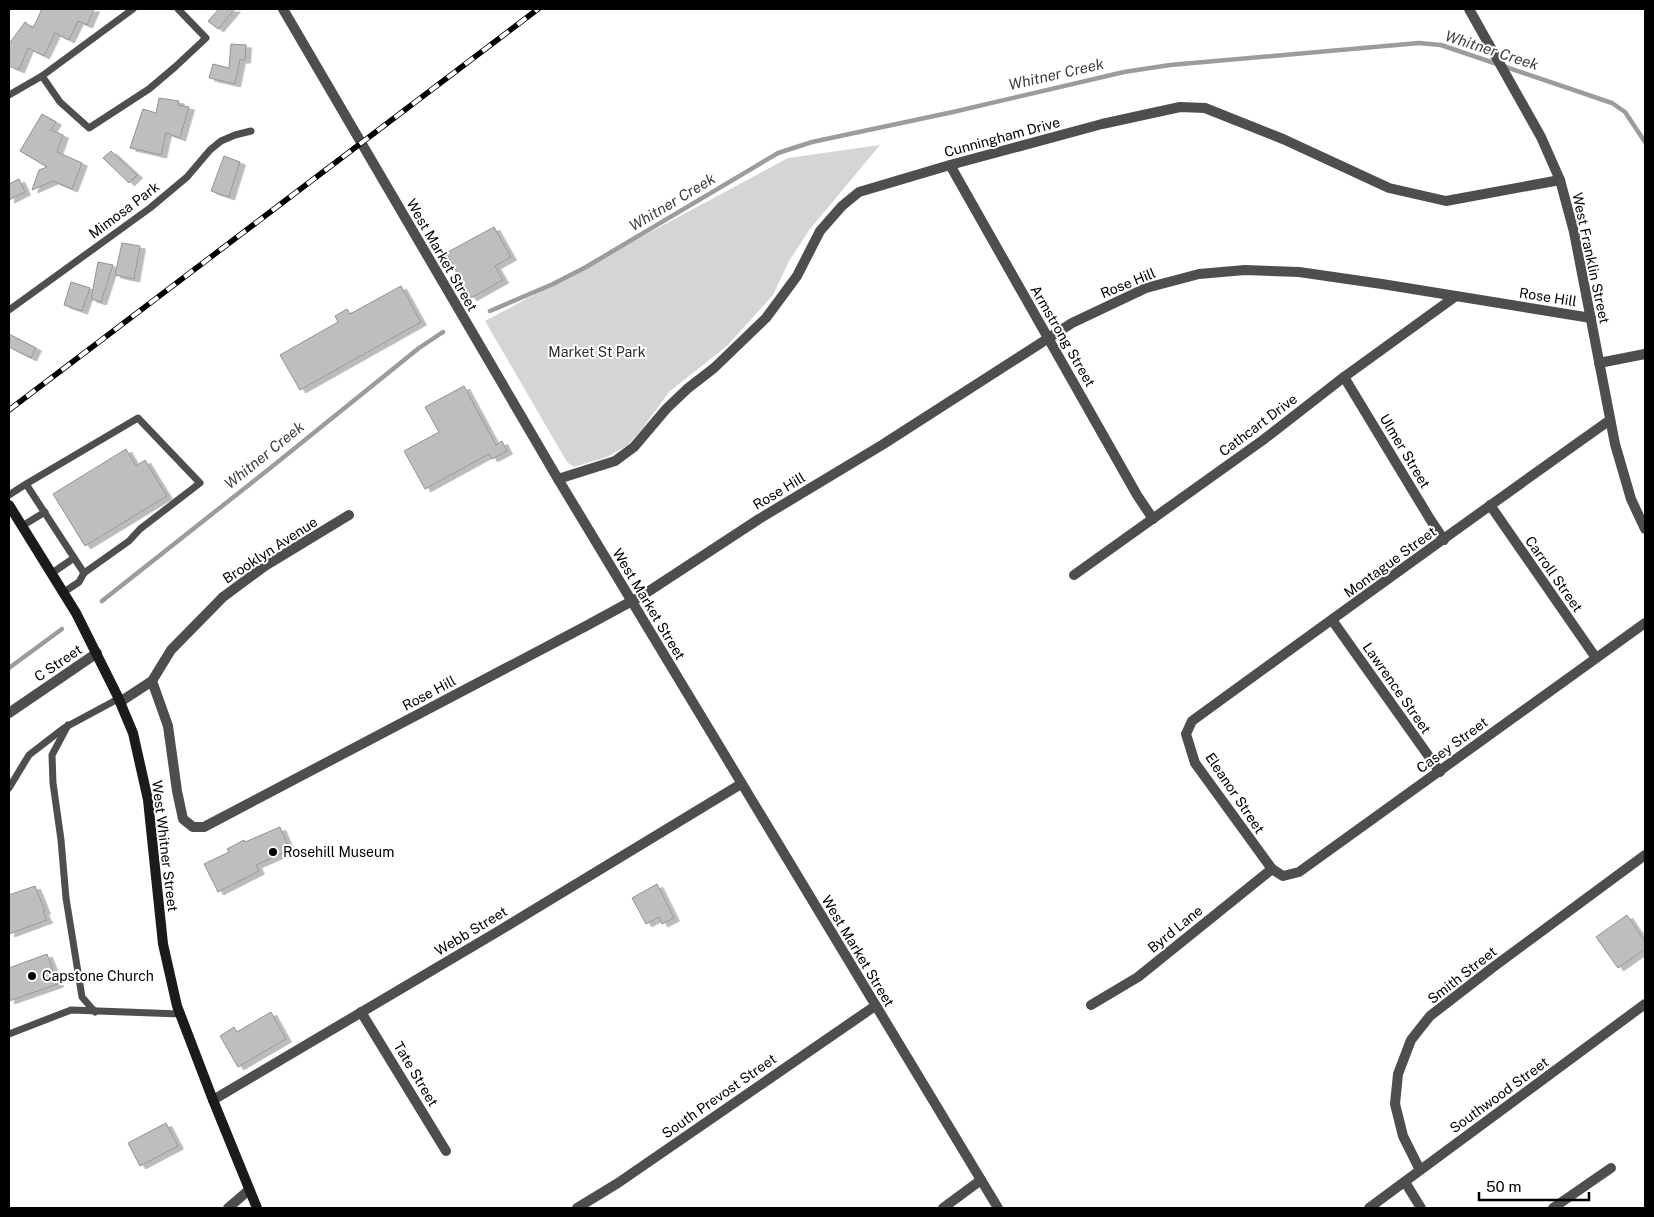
<svg xmlns="http://www.w3.org/2000/svg" width="1654" height="1217" viewBox="0 0 1654 1217" font-family="'Public Sans',sans-serif">
<style>
.green{fill:#d5d5d5}
.lines{fill:none;stroke-linecap:round;stroke-linejoin:round}
.stream{stroke:#9c9c9c;stroke-width:4.5}
.building{fill:#bebebe;stroke:#929292;filter:url(#shadow)}
.service{stroke:#4e4e4e;stroke-width:7}
.minor{stroke:#4e4e4e;stroke-width:10}
.tertiary{stroke:#4e4e4e;stroke-width:10}
.secondary{stroke:#1b1b1b;stroke-width:10}
.rail-casing{stroke:#000;stroke-width:5.5}
.rail{stroke:#fff;stroke-width:4;stroke-dasharray:11;stroke-linecap:butt}
.poi-dot{fill:#000;stroke:#fff;stroke-width:2}
.labels{text-anchor:middle;dominant-baseline:central;stroke-width:4;stroke-linejoin:round;paint-order:stroke}
.street-label{font-size:14px;fill:#000;stroke:#fff}
.park-label{font-size:14px;fill:#2c2c2c;stroke:#fff}
.poi-label{font-size:14px;fill:#000;stroke:#fff;text-anchor:start}
.water-label{font-size:15px;font-style:italic;fill:#3d3d3d;stroke:#fff}
</style>
<defs>
<filter id="shadow"><feDropShadow dx="5.5" dy="3" stdDeviation="0" flood-color="#0004"/></filter>
</defs>
<rect width="100%" height="100%" fill="#fff"/>
<polygon class="green" points="880,145 810,229 789,261 773,295 727,346 670,391 642,429 628,445 607,457 574,467 567,462 485,321 788,158"/>
<g class="lines">
<g class="stream">
<polyline points="490,311 553,284 586,267 778,153 812,142 953,112 1124,72 1170,65 1419,43 1441,45 1612,103 1625,112 1645,142"/>
<polyline points="102,601 269,469 419,348 443,332"/>
<polyline points="9,668 62,629"/>
</g>
</g>
<g class="building">
<polygon points="42,9 94,9 87,25 78,21 69,40 55,33 44,56 28,48 19,70 9,66 9,44 25,22 33,28"/>
<polygon points="219,9 235,9 218,29 208,21"/>
<polygon points="231,44 246,45 245,60 240,60 235,84 209,78 213,64 229,68"/>
<polygon points="159,98 179,101 178,105 189,107 180,138 166,133 161,155 130,148 143,109 156,113"/>
<polygon points="42,114 56,122 51,130 63,135 57,152 82,163 72,189 53,181 32,190 39,170 47,167 20,151"/>
<polygon points="111,151 137,175 129,183 103,158"/>
<polygon points="224,156 240,162 229,197 211,191"/>
<polygon points="19,179 25,192 9,200 9,184"/>
<polygon points="494,227 511,257 495,266 503,280 471,298 446,253"/>
<polygon points="122,243 140,246 134,279 115,275"/>
<polygon points="98,262 113,265 101,302 91,299"/>
<polygon points="71,282 90,288 82,311 64,305"/>
<polygon points="401,286 421,322 300,390 280,355 338,322 335,316 347,309 350,314"/>
<polygon points="9,334 36,348 31,358 9,347"/>
<polygon points="464,386 496,445 502,441 507,451 492,459 489,454 425,489 404,451 439,432 425,407"/>
<polygon points="126,449 136,466 145,460 167,496 85,546 53,494"/>
<polygon points="280,827 290,850 256,865 259,871 218,892 204,864 229,852 227,849 244,840 245,842"/>
<polygon points="657,884 674,918 662,924 659,917 646,924 632,898"/>
<polygon points="35,886 45,911 43,912 47,920 9,934 9,895"/>
<polygon points="1627,915 1645,942 1645,949 1618,968 1596,937"/>
<polygon points="47,954 58,984 9,1001 9,968"/>
<polygon points="271,1012 286,1039 238,1067 220,1036 234,1027 237,1032"/>
<polygon points="166,1123 178,1146 140,1166 128,1143"/>
</g>
<g class="lines">
<g class="service">
<polyline points="133,9 42,76 60,102 89,128 149,89 175,67 206,38 178,9"/>
<polyline points="9,95 42,76"/>
<polyline points="9,310 150,208 187,177 210,150 221,141 235,135 251,131"/>
<polyline points="9,495 26,484 138,418 200,483 140,529 129,541 84,573 26,484"/>
<polyline points="22,526 45,512"/>
<polyline points="52,573 74,558"/>
<polyline points="64,592 79,582 84,573"/>
<polyline points="68,725 52,755 53,783 61,840 66,898 82,997 95,1012"/>
<polyline points="9,788 29,755 64,728 118,699"/>
<polyline points="9,1034 71,1010 180,1014"/>
</g>
<g class="minor">
<polyline points="950,165 1137,495 1153,519"/>
<polyline points="1599,363 1645,354"/>
<polyline points="1344,377 1430,519 1444,540"/>
<path d="M1610,420C1470,519 1331,620 1192,721L1186,734L1195,763L1272,869L1283,876L1299,872L1645,623"/>
<polyline points="558,479 615,461 634,447 667,408 687,389 714,368 766,318 797,276 820,231 842,206 859,192 950,165 1102,124 1180,107 1205,108 1283,139 1389,188 1446,201 1560,180"/>
<polyline points="1490,505 1596,658"/>
<polyline points="1074,575 1263,440 1344,377 1456,296"/>
<polyline points="1332,620 1440,772"/>
<polyline points="152,681 171,650 223,597 265,566 349,515"/>
<polyline points="120,702 152,681 168,726 177,791 183,819 193,827 204,827 586,626 643,595 759,519 882,445 1072,323 1146,288 1199,274 1245,270 1299,272 1382,284 1591,318"/>
<polyline points="9,713 97,653"/>
<polyline points="1091,1005 1138,977 1272,869"/>
<polyline points="361,1012 446,1151"/>
<polyline points="213,1100 497,932 741,784"/>
<polyline points="1420,1170 1403,1136 1395,1104 1398,1074 1411,1040 1430,1016 1492,968 1645,855"/>
<polyline points="1405,1182 1421,1208"/>
<polyline points="228,1208 249,1190"/>
<polyline points="577,1208 618,1183 875,1006"/>
<polyline points="943,1208 981,1180"/>
<polyline points="1553,1208 1611,1168"/>
</g>
<g class="tertiary">
<polyline points="283,9 558,479 998,1208"/>
<polyline points="1469,9 1541,137 1560,180 1574,232 1615,444 1631,499 1645,529"/>
<polyline points="1369,1208 1645,1004"/>
</g>
<polyline class="secondary" points="9,505 76,613 117,695 133,733 148,800 163,944 177,1006 213,1100 257,1208"/>
<defs>
<polyline id="rail" points="9,410 538,9"/>
</defs>
<use href="#rail" class="rail-casing"/>
<use href="#rail" class="rail"/>
</g>
<g class="poi-dot">
<circle cx="273" cy="852" r="5"/>
<circle cx="32" cy="976" r="5"/>
</g>
<g class="labels">
<g class="street-label">
<text transform="translate(1002 137) rotate(-15)">Cunningham Drive</text>
<text transform="translate(124 210) rotate(-37)">Mimosa Park</text>
<text transform="translate(442 255) rotate(60)">West Market Street</text>
<text transform="translate(1591 258) rotate(78)">West Franklin Street</text>
<text transform="translate(1128 283) rotate(-22)">Rose Hill</text>
<text transform="translate(1548 297) rotate(9)">Rose Hill</text>
<text transform="translate(1063 336) rotate(60)">Armstrong Street</text>
<text transform="translate(1258 425) rotate(-37)">Cathcart Drive</text>
<text transform="translate(1405 451) rotate(59)">Ulmer Street</text>
<text transform="translate(779 491) rotate(-31)">Rose Hill</text>
<text transform="translate(270 550) rotate(-33)">Brooklyn Avenue</text>
<text transform="translate(1390 562) rotate(-36)">Montague Street</text>
<text transform="translate(1554 574) rotate(55)">Carroll Street</text>
<text transform="translate(649 604) rotate(59)">West Market Street</text>
<text transform="translate(58 663) rotate(-34)">C Street</text>
<text transform="translate(1397 688) rotate(55)">Lawrence Street</text>
<text transform="translate(429 693) rotate(-28)">Rose Hill</text>
<text transform="translate(1452 745) rotate(-36)">Casey Street</text>
<text transform="translate(1235 793) rotate(56)">Eleanor Street</text>
<text transform="translate(165 846) rotate(83)">West Whitner Street</text>
<text transform="translate(1175 929) rotate(-39)">Byrd Lane</text>
<text transform="translate(471 931) rotate(-31)">Webb Street</text>
<text transform="translate(858 951) rotate(59)">West Market Street</text>
<text transform="translate(1462 975) rotate(-38)">Smith Street</text>
<text transform="translate(416 1074) rotate(59)">Tate Street</text>
<text transform="translate(1499 1095) rotate(-36)">Southwood Street</text>
<text transform="translate(719 1096) rotate(-35)">South Prevost Street</text>
</g>
<g class="park-label">
<text x="597" y="352">Market St Park</text>
</g>
<g class="poi-label">
<text x="283" y="852">Rosehill Museum</text>
<text x="42" y="976">Capstone Church</text>
</g>
<g class="water-label">
<text transform="translate(1492 50) rotate(18)">Whitner Creek</text>
<text transform="translate(1056 74) rotate(-13)">Whitner Creek</text>
<text transform="translate(672 202) rotate(-31)">Whitner Creek</text>
<text transform="translate(264 455) rotate(-39)">Whitner Creek</text>
</g>
</g>
<rect width="1654" height="1217" fill="none" stroke="#000000" stroke-width="20"/>
<path d="M1479 1192v8h110v-8" fill="none" stroke="#000000" stroke-width="2.5"/>
<text x="1486" y="1192" font-size="15" fill="#000000" stroke="#ffffff" stroke-width="4" paint-order="stroke">50 m</text>
</svg>
